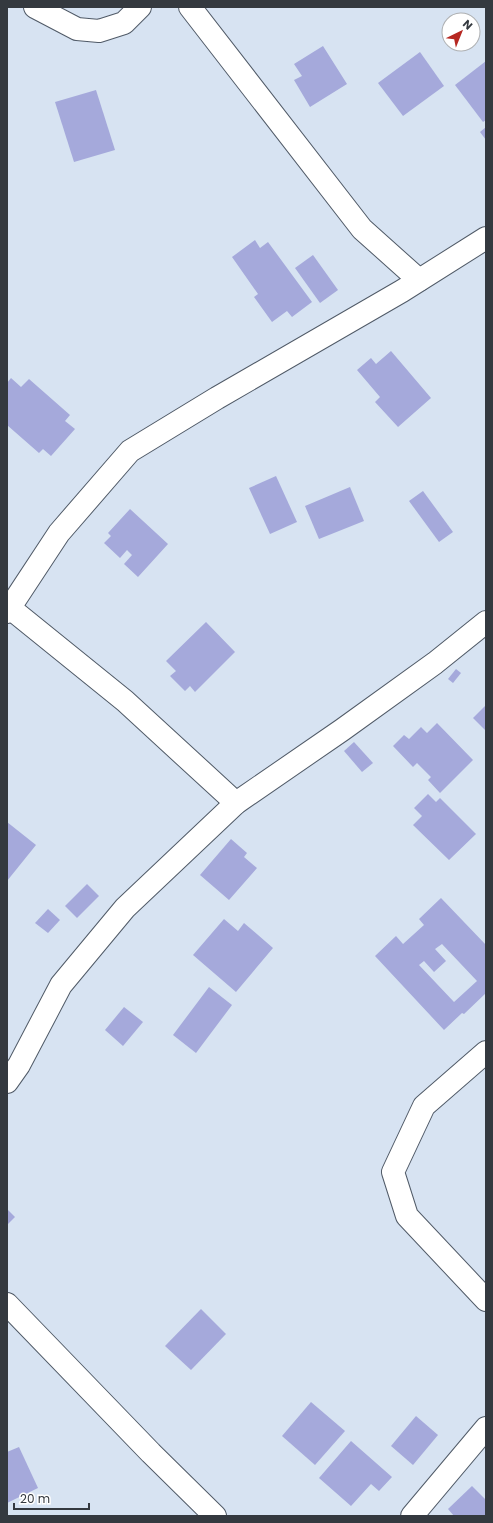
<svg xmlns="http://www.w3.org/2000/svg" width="493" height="1523" viewBox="0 0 493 1523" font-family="Poppins,sans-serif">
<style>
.building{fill:#a5a9db;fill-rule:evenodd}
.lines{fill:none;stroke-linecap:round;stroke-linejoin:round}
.minor-casing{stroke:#505a67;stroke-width:24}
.minor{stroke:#fff;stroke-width:22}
</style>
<rect width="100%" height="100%" fill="#d7e3f2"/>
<g class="building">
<polygon points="323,46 347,84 310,107 294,80 302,76 294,64"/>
<polygon points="420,52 444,86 403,116 378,83"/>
<polygon points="486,61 486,120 483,122 455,85"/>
<polygon points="96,90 115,150 74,162 55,102"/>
<polygon points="486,127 486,140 480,132"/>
<polygon points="255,240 260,248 268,242 312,302 292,317 287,311 272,322 254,297 258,294 232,257"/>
<polygon points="313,255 338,290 320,303 295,268"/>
<polygon points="391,351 431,398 398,427 375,402 380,397 357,370 371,358 376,364"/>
<polygon points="11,378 21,387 29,379 70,415 65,421 75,429 51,456 43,449 39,453 7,425 7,383"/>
<polygon points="276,476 297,522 270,534 249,488"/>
<polygon points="350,487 364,521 319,539 305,506"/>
<polygon points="423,491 453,532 439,542 409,501"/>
<polygon points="130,509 168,544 138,577 124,564 132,555 127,550 120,558 104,543 111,536 108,533"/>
<polygon points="206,622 235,652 195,692 190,686 185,691 170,676 176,671 166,661"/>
<polygon points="456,669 461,673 453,683 448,679"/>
<polygon points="486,705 486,731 473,718"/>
<polygon points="437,723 473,760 440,793 428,780 431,777 417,763 413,767 393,746 404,735 409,739 421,727 427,733"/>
<polygon points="354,742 373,763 362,772 344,751"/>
<polygon points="428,794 436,802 440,798 476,834 449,860 413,825 422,816 414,808"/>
<polygon points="7,822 36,845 7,881"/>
<polygon points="231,839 247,853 244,857 257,868 229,900 200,875"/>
<polygon points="87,884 99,896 77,918 65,906"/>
<path d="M441,898L486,945V993L464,1014L462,1013L444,1030L375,956L396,936L403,944L424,925L419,919ZM442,944L477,981L454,1002L419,965L424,961L434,972L446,961L435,949Z"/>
<polygon points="48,909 60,920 48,933 35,923"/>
<polygon points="224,919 238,931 244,923 273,948 236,992 193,955"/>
<polygon points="209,987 232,1005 196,1053 173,1035"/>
<polygon points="124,1007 143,1022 123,1046 105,1030"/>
<polygon points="7,1209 15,1217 7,1225"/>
<polygon points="201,1309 226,1334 191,1370 165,1346"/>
<polygon points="311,1402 345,1431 315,1465 282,1436"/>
<polygon points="416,1416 438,1435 413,1465 391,1446"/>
<polygon points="351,1441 392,1477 379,1491 371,1484 351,1506 319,1478"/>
<polygon points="19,1447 38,1488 7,1503 7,1452"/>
<polygon points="472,1486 486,1500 486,1516 454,1516 448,1509"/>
</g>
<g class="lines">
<defs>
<g id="minor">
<polyline points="35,7 77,29 99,31 124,23 140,7"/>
<polyline points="190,7 362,229 419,280"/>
<polyline points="10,608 125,701 236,803"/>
<polyline points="7,612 59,533 130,451 217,398 402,291 486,238"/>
<polyline points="486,1052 424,1106 393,1172 407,1216 486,1300"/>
<polyline points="7,1082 19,1065 61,985 125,908 236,803 342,730 435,663 486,622"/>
<polyline points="7,1304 151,1453 215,1516"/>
<polyline points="412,1516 486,1428"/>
</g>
</defs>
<use href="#minor" class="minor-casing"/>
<use href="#minor" class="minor"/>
</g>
<rect width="493" height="1523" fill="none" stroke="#34393f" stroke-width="16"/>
<g transform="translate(461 32) rotate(43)"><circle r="19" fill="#ffffff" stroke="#aeb0b2"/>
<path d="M0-3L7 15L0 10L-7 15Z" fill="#b62721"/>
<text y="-6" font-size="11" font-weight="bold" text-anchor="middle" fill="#34393f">N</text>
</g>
<path d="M14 1503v6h75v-6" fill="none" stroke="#34393f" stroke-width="2"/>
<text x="20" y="1503" font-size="12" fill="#34393f" stroke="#ffffff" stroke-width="3" paint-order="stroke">20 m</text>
</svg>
